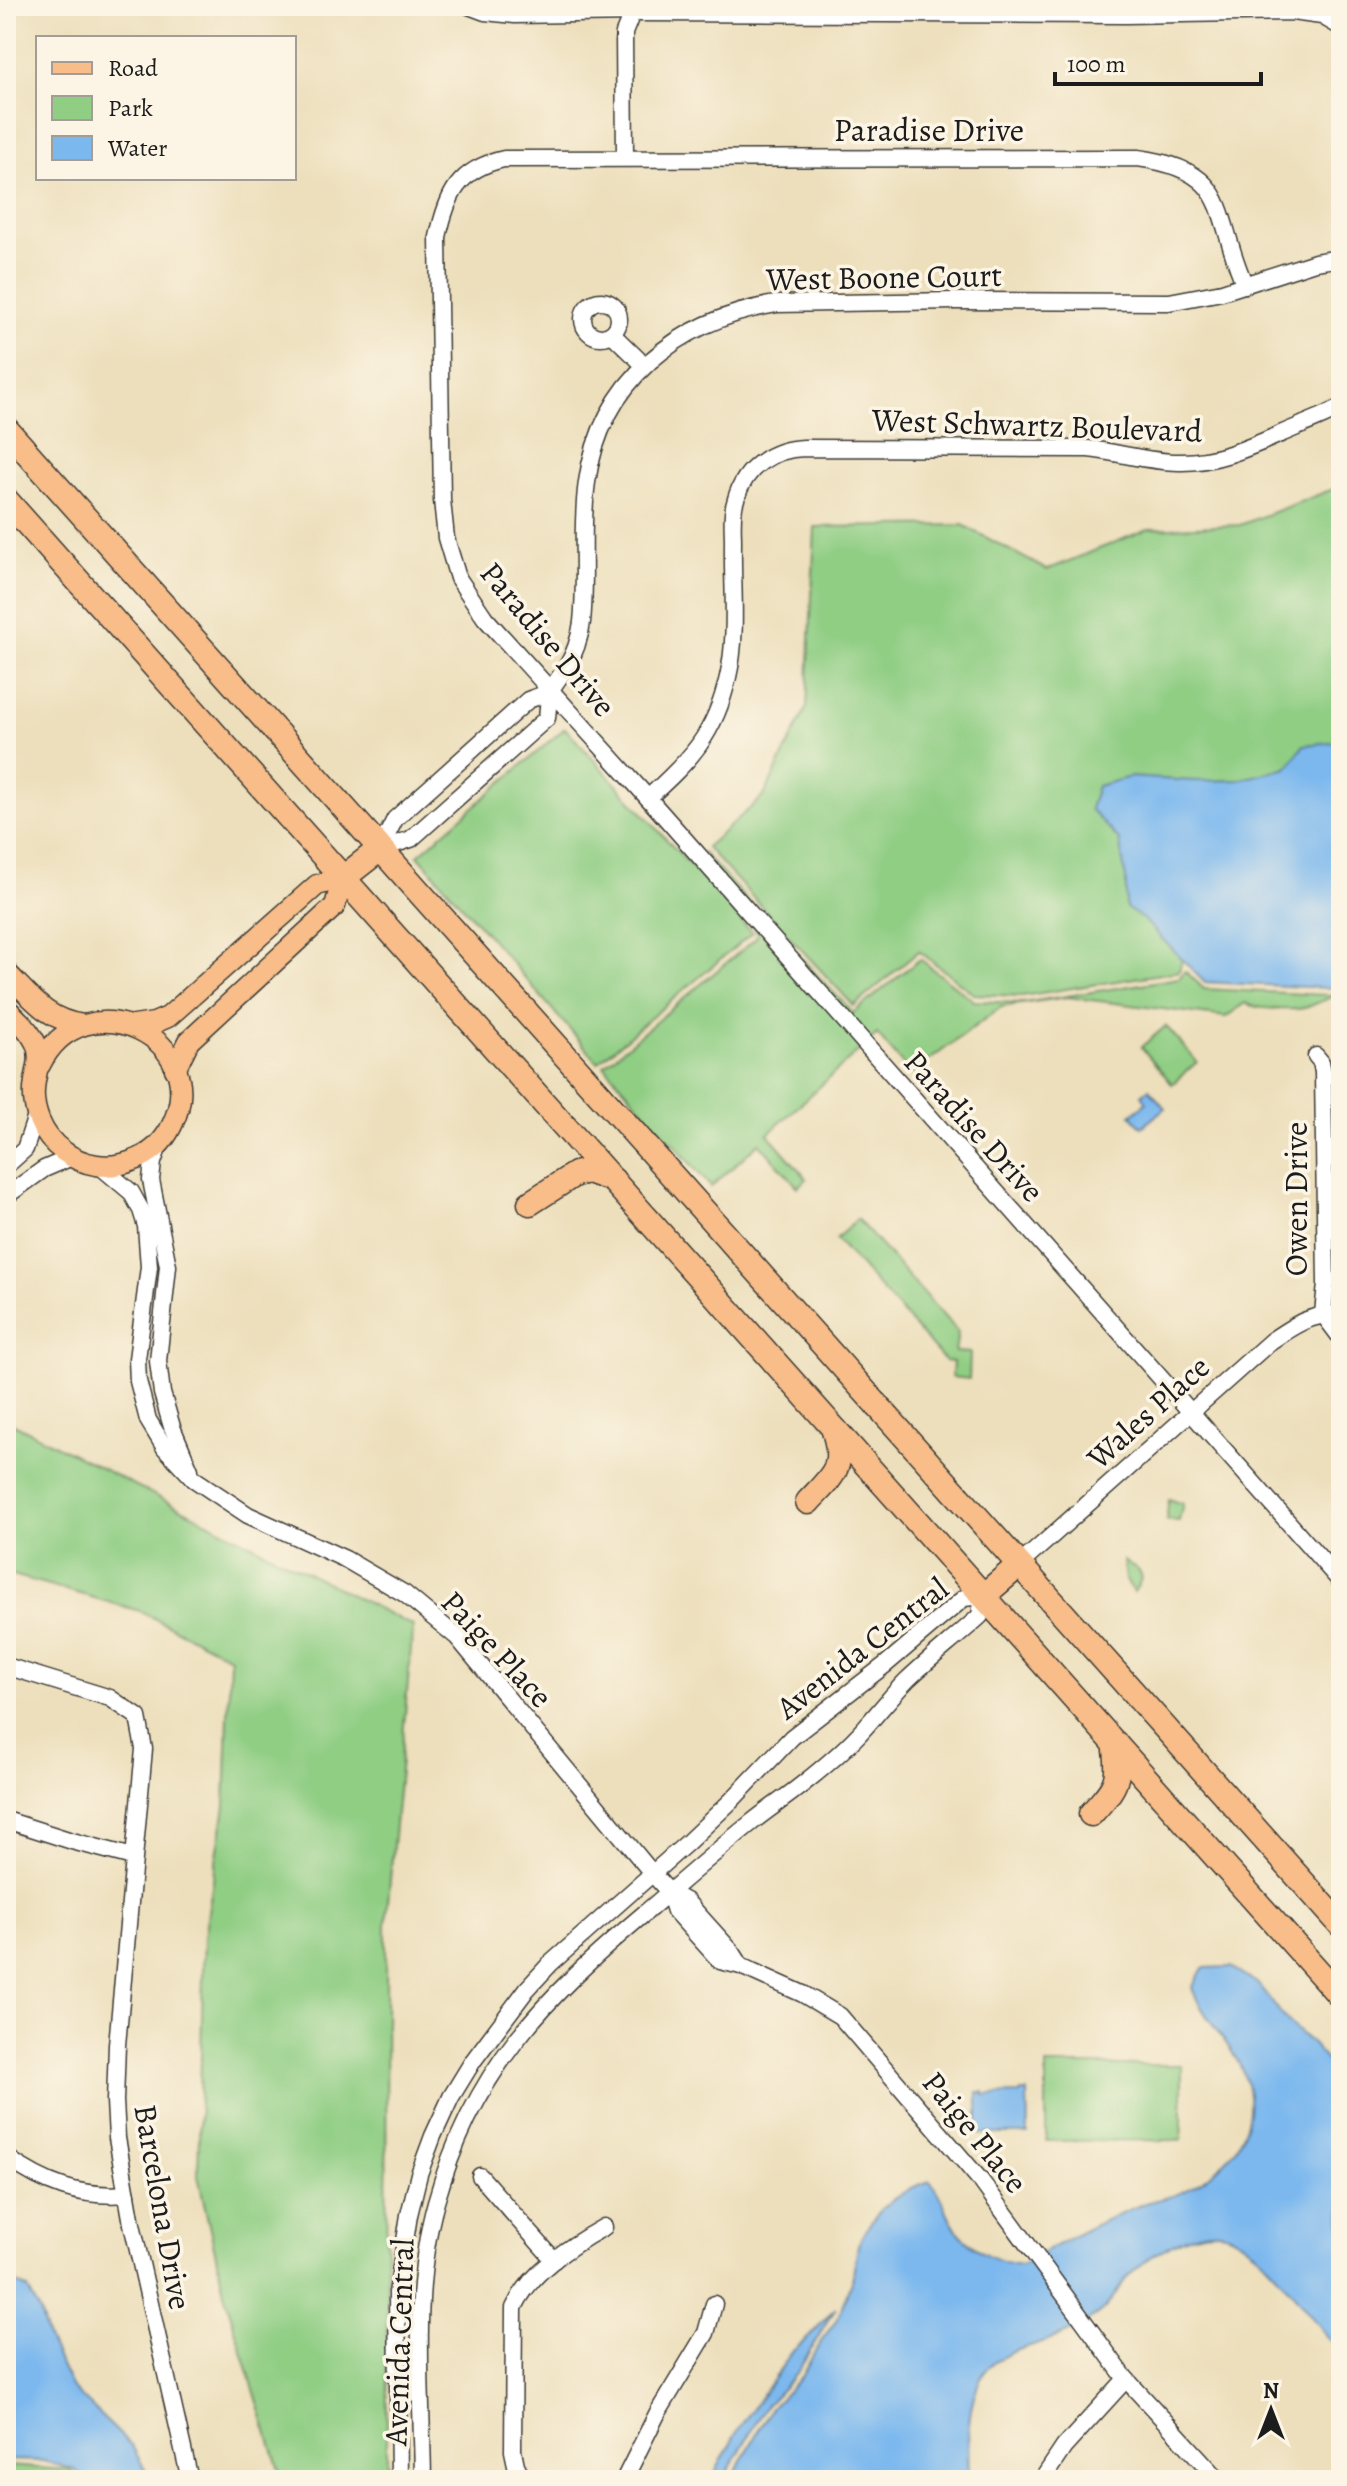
<svg xmlns="http://www.w3.org/2000/svg" width="1347" height="2486" viewBox="0 0 1347 2486" font-family="Alegreya,serif">
<style>
.green{fill:#90ce84;stroke:#567550;stroke-width:2}
.water{fill:#7bb8ee;stroke:#4c6a85;stroke-width:2}
.lines{fill:none;stroke-linecap:round;stroke-linejoin:round}
.minor-casing{stroke:#3b3934;stroke-width:19}
.major-casing{stroke:#3b3934;stroke-width:23}
.highway-casing{stroke:#3b3934;stroke-width:27}
.minor{stroke:#fff;stroke-width:16}
.major{stroke:#f8bd88;stroke-width:20}
.highway{stroke:#f8bd88;stroke-width:24}
.labels{text-anchor:middle;dominant-baseline:central;stroke-width:7;stroke-linejoin:round;paint-order:stroke}
.street-label{font-size:32px;fill:#1c1c1c;stroke:#fcf5e5}
</style>
<rect width="100%" height="100%" fill="#fcf5e5"/>
<filter id="ink" filterUnits="userSpaceOnUse"><feTurbulence type="fractalNoise" baseFrequency=".0125" numOctaves="2"/><feDisplacementMap in="SourceGraphic" scale="16" xChannelSelector="R" yChannelSelector="G"/><feConvolveMatrix kernelMatrix="1 2 1 2 8 2 1 2 1" color-interpolation-filters="sRGB"/></filter>
<filter id="wash" filterUnits="userSpaceOnUse"><feTurbulence type="fractalNoise" baseFrequency=".006" numOctaves="4" result="noise"/><feDisplacementMap in="SourceGraphic" scale="32" xChannelSelector="R" yChannelSelector="G"/><feGaussianBlur stdDeviation="1.8" result="paint"/><feColorMatrix in="noise" values="0 0 0 0 0 0 0 0 0 0 0 0 0 0 0 0 0 1.4 0 .05"/><feComposite in="paint" operator="in"/></filter>
<g filter="url(#wash)">
<rect width="100%" height="100%" fill="#eddfbc"/>
<g class="green">
<polygon points="1341,486 1341,786 1188,937 1179,971 1022,996 974,994 919,951 854,1006 706,847 764,796 807,707 815,527 963,525 1047,570 1148,529 1240,525"/>
<polygon points="565,728 752,933 598,1062 418,855"/>
<path d="M702,852L853,1013L920,959L974,1001L1023,1003L1179,978L1185,971L1204,989L1327,995L1341,994C1329,997 1321,1002 1310,1006C1299,1012 1254,1009 1245,1003L1226,1017L1067,997L1001,1007L911,1074L877,1034L768,1134L807,1179L798,1187L759,1143L711,1187L604,1065L755,939L758,934Z"/>
<polygon points="1166,1026 1197,1062 1172,1084 1141,1047"/>
<polygon points="1341,1055 1341,1096 1325,1097 1317,1066 1334,1061"/>
<polygon points="857,1219 958,1332 955,1352 970,1353 969,1379 952,1377 953,1362 945,1361 836,1239"/>
<polygon points="6,1420 413,1626 386,1924 387,2480 282,2480 225,2296 198,2176 204,1937 225,1806 230,1657 140,1611 6,1573"/>
<polygon points="1169,1499 1183,1504 1179,1521 1166,1520"/>
<path d="M1123,1561C1133,1567 1138,1566 1142,1578L1134,1592L1125,1579Z"/>
<polygon points="1046,2065 1182,2065 1182,2140 1046,2141"/>
<polygon points="6,2466 69,2470 81,2480 6,2480"/>
</g>
<g class="water">
<polygon points="1341,741 1341,985 1327,988 1204,982 1143,919 1126,908 1126,879 1119,840 1090,809 1097,786 1130,777 1195,781 1238,780 1287,768 1304,745"/>
<polygon points="1149,1089 1165,1108 1142,1127 1131,1115 1147,1102 1142,1095"/>
<path d="M1231,1967L1257,1983L1287,2021L1311,2043L1336,2072L1341,2082V2349L1334,2346C1310,2316 1260,2243 1225,2233C1195,2225 1147,2256 1128,2277C1118,2287 1112,2302 1102,2311C1094,2318 1081,2325 1071,2331C1047,2344 999,2349 984,2373C965,2403 968,2445 969,2480H731L771,2408L801,2377L823,2338L836,2321L852,2281L858,2245L866,2229L880,2210L892,2200L911,2188L930,2181C940,2194 944,2206 951,2220C965,2247 993,2262 1022,2265C1061,2242 1101,2220 1143,2204C1156,2199 1172,2198 1184,2191C1227,2170 1262,2127 1245,2078C1234,2045 1204,2021 1192,1988L1203,1968Z"/>
<polygon points="978,2092 984,2092 985,2095 1020,2094 1021,2092 1027,2092 1028,2134 978,2134"/>
<polygon points="6,2278 28,2289 40,2312 48,2339 71,2387 132,2446 151,2480 88,2480 75,2470 58,2465 43,2461 6,2460"/>
<polygon points="835,2308 797,2373 766,2405 723,2480 711,2480 739,2428 793,2351 809,2337"/>
</g>
</g>
<g filter="url(#ink)">
<g class="lines">
<defs>
<g id="minor">
<polyline points="469,6 485,12 515,15 633,13 1126,15 1292,12 1322,16 1341,27"/>
<polyline points="625,158 624,33 635,6"/>
<path d="M1245,285C1213,215 1234,171 1138,158L504,159C458,169 447,195 438,237L442,500L446,538L458,578L485,618L648,798L1341,1582"/>
<circle cx="601" cy="319" r="18"/>
<polyline points="612,334 644,365"/>
<path d="M648,798C690,760 715,735 728,677C738,634 732,587 733,542C733,528 731,513 736,499C745,467 772,449 804,448L1088,449C1118,452 1148,462 1179,462C1223,463 1262,441 1302,425C1315,419 1328,415 1341,407"/>
<path d="M380,849L411,839L547,718C548,710 548,701 550,694C552,685 561,676 566,668C574,655 580,637 582,622C587,576 580,529 587,482C601,381 678,320 776,304L956,301L1169,302L1222,292L1315,262L1341,258"/>
<polyline points="380,849 395,819 528,700 550,692"/>
<polyline points="1316,1056 1321,1062 1323,1072 1326,1284 1323,1314 1341,1338"/>
<polyline points="160,1143 153,1162 151,1180 168,1266 158,1361 162,1393 172,1427 190,1470"/>
<polyline points="6,1166 25,1149 37,1113"/>
<polyline points="100,1166 131,1192 141,1210 146,1226 149,1267 137,1359 138,1381 148,1420 165,1448 194,1479 248,1515 345,1559 405,1594 457,1637 652,1873 669,1892 687,1902 732,1952 741,1966"/>
<polyline points="6,1196 44,1169 72,1157"/>
<path d="M1019,1565L1271,1341C1296,1324 1310,1314 1341,1314"/>
<polyline points="6,1666 110,1698 138,1717 144,1749 117,2045 115,2101 117,2138 132,2224 190,2480"/>
<polyline points="6,1820 72,1841 133,1857"/>
<polyline points="669,1892 675,1911 720,1961 741,1966 803,1994 840,2016 981,2181 1126,2379 1219,2480"/>
<path d="M6,2157C44,2184 80,2198 127,2194"/>
<polyline points="480,2176 554,2260"/>
<path d="M399,2480L397,2293L409,2215L419,2174L433,2136L451,2097L473,2061L527,1989L550,1964L687,1843L731,1801L792,1737L885,1665L964,1598L983,1596L980,1616C956,1638 930,1658 907,1680C890,1697 875,1717 859,1734C842,1752 823,1768 804,1783C787,1797 768,1809 751,1823C715,1852 680,1883 645,1913C543,1999 473,2070 436,2202C411,2291 422,2389 423,2480"/>
<path d="M523,2480L516,2465L513,2451L514,2308C530,2272 570,2246 604,2227"/>
<polyline points="624,2480 657,2414 706,2333 714,2304"/>
<polyline points="1042,2480 1064,2447 1126,2379"/>
</g>
<g id="major">
<path d="M6,972C31,997 46,1020 83,1025"/>
<path d="M6,1008C17,1019 31,1031 37,1046C41,1059 37,1069 35,1081C30,1108 42,1136 63,1151C83,1166 109,1170 132,1161C150,1155 164,1142 172,1125C214,1039 84,976 40,1065"/>
<polyline points="134,1026 154,1023 168,1017 317,885 343,878"/>
<polyline points="175,1069 189,1041 335,906 343,878"/>
</g>
<g id="highway">
<polyline points="6,429 1341,1925"/>
<polyline points="6,500 1341,1997"/>
<polyline points="343,878 380,849"/>
<polyline points="530,1203 575,1174 588,1171 613,1180"/>
<path d="M808,1502C832,1476 846,1468 834,1431"/>
<polyline points="983,1596 1019,1565"/>
<path d="M1091,1814C1116,1786 1121,1782 1115,1743"/>
</g>
</defs>
<use href="#minor" class="minor-casing"/>
<use href="#major" class="major-casing"/>
<use href="#highway" class="highway-casing"/>
<use href="#minor" class="minor"/>
<use href="#major" class="major"/>
<use href="#highway" class="highway"/>
</g>
</g>
<g class="labels">
<g class="street-label">
<text x="929" y="130">Paradise Drive</text>
<text transform="translate(884 277) rotate(-1)">West Boone Court</text>
<text transform="translate(1037 425) rotate(2)">West Schwartz Boulevard</text>
<text transform="translate(548 639) rotate(50)">Paradise Drive</text>
<text transform="translate(974 1126) rotate(48)">Paradise Drive</text>
<text transform="translate(1296 1199) rotate(-90)">Owen Drive</text>
<text transform="translate(1148 1412) rotate(-42)">Wales Place</text>
<text transform="translate(862 1648) rotate(-38)">Avenida Central</text>
<text transform="translate(497 1649) rotate(47)">Paige Place</text>
<text transform="translate(975 2132) rotate(51)">Paige Place</text>
<text transform="translate(163 2207) rotate(80)">Barcelona Drive</text>
<text transform="translate(399 2342) rotate(-88)">Avenida Central</text>
</g>
</g>
<rect width="1347" height="2486" fill="none" stroke="#fcf5e5" stroke-width="32"/>
<rect x="36" y="36" width="260" height="144" fill="#fcf5e5" stroke="#a29e95" stroke-width="2"/>
<rect x="52" y="62" width="40" height="12" fill="#f8bd88" stroke="#a29e95" stroke-width="2"/>
<text x="108" y="76" font-size="24" fill="#1c1c1c">Road</text>
<rect x="52" y="96" width="40" height="24" fill="#90ce84" stroke="#a29e95" stroke-width="2"/>
<text x="108" y="116" font-size="24" fill="#1c1c1c">Park</text>
<rect x="52" y="136" width="40" height="24" fill="#7bb8ee" stroke="#a29e95" stroke-width="2"/>
<text x="108" y="156" font-size="24" fill="#1c1c1c">Water</text>
<g transform="translate(1271 2410)" stroke="#fcf5e5" stroke-width="6" paint-order="stroke">
<path d="M0-6L14 30L0 20L-14 30Z" fill="#1c1c1c"/>
<text y="-12" font-size="22" font-weight="bold" text-anchor="middle" fill="#1c1c1c">N</text>
</g>
<path d="M1055 72v12h206v-12" fill="none" stroke="#1c1c1c" stroke-width="4"/>
<text x="1067" y="72" font-size="24" fill="#1c1c1c" stroke="#fcf5e5" stroke-width="6" paint-order="stroke">100 m</text>
</svg>
